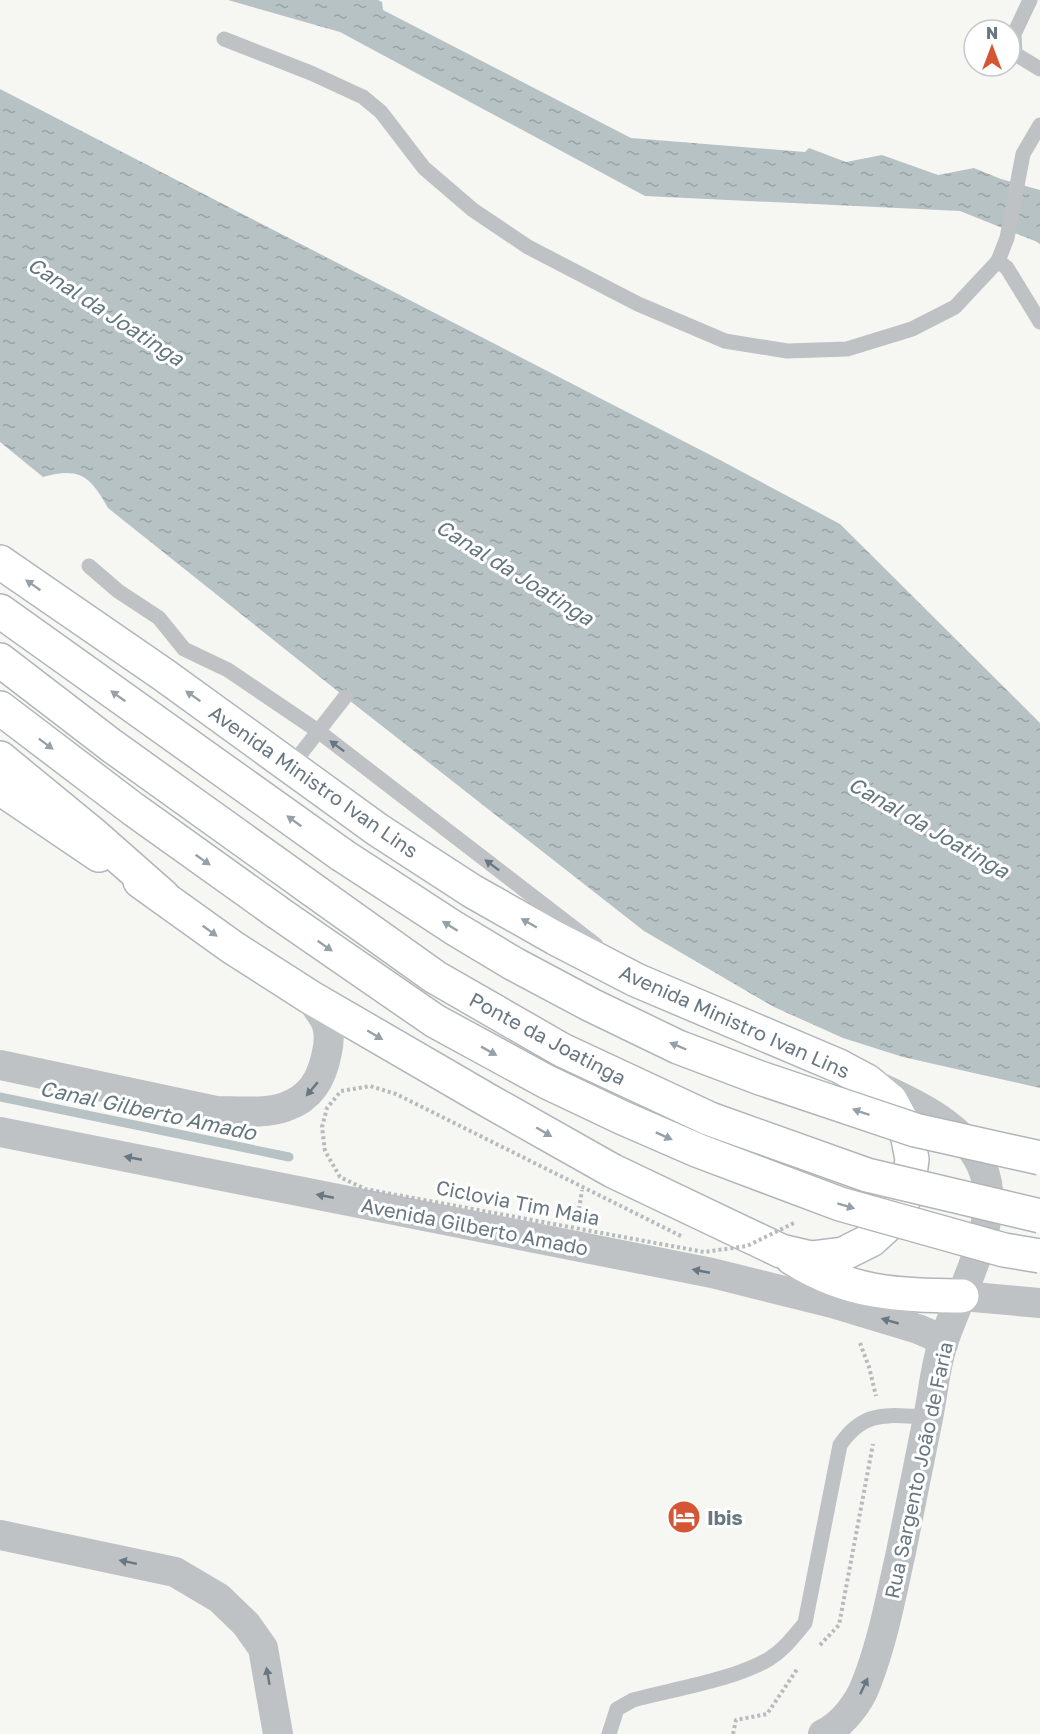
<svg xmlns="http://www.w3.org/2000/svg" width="1040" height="1734" viewBox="0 0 1040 1734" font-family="'Golos Text',sans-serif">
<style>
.water{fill:url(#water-ripples)}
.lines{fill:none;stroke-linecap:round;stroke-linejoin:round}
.stream{stroke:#b7c2c5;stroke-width:9}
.secondary-casing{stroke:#b0b6b9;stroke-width:36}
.trunk-casing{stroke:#b1b5b8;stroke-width:36}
.path{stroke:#b8bbbd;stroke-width:4;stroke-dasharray:3 3;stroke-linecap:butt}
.service{stroke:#bec2c5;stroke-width:15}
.minor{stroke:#bec2c5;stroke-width:30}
.secondary{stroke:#fff;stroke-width:33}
.trunk{stroke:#fff;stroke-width:33}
.trunk-bridge-casing{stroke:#b1b5b8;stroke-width:36;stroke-linecap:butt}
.path-bridge{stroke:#b8bbbd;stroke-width:4;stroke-dasharray:3 3;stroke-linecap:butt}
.trunk-bridge{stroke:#fff;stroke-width:33}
.oneway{fill:#95a0a7}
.oneway2{fill:#687781}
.labels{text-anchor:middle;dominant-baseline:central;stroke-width:6;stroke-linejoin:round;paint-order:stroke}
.street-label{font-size:20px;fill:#687781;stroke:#fff}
.poi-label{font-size:20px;font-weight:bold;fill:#687781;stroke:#fff;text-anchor:start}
.water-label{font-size:21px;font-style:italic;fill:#63777e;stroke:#fff}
</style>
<defs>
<pattern id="water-ripples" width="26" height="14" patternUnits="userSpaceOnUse" patternTransform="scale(1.5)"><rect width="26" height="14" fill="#b7c2c5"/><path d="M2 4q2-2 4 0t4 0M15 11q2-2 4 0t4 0" fill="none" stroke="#99a2a5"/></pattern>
</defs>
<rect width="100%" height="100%" fill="#f6f6f3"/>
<g class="water">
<polygon points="228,0 378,0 382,2 383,10 631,138 805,152 809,148 846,162 882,155 938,175 974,168 1001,179 1040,190 1040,244 1035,241 960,211 645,196 340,32"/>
<path d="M0,89L720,460L840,524L1040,723V1088L903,1057L843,1038L774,1007L644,931L345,697L108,508C90,476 80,467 43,477L0,442Z"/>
</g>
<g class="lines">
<polyline class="stream" points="0,1097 289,1157"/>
<defs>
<g id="secondary">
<polyline points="0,562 164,675 378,830 472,891 555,938 636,980 839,1066 867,1081 891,1101 906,1129 912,1159 908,1191 894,1219 871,1240 843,1254 811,1258 781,1251 613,1171 489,1101 310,997 232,947 140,881"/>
<polyline points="0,788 99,855"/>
<path d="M792,1258C849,1294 897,1295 962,1296"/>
</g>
<g id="trunk">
<polyline points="0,611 342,855"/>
<polyline points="0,660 112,746 313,890"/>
<polyline points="0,708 133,809 277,912"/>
<polyline points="0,758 95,836 163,896"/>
</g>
</defs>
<use href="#secondary" class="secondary-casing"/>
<use href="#trunk" class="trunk-casing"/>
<g class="path">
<polyline points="578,1215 582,1190"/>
<polyline points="860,1343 869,1367 876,1396"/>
<polyline points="820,1645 839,1625 873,1444"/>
<polyline points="733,1734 736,1720 767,1714 798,1668"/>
</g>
<g class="service">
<polyline points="1030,0 1014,34 1015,54 1040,69"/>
<polyline points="224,39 311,73 363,97 381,112 424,168 473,210 528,247 638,304 725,341 787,351 847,349 912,329 955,307 998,261 1007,238 1023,154 1040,125"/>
<polyline points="998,261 1007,268 1040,322"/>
<polyline points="89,566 118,591 159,618 184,649 228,670 318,731 596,945"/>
<polyline points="291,766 345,697"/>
<path d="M609,1734L617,1709L633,1700C674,1689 733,1680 769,1659C784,1650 794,1636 805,1623L840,1445C865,1408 889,1416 929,1417"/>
</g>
<g class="minor">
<path d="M0,1065L216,1111C236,1111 266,1114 285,1107C311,1098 322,1079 327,1052C329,1044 329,1033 327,1025C324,1016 315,1006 310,997"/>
<polyline points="0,1132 712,1273 832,1303 918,1329 932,1335 943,1344"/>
<polyline points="962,1296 1040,1303"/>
<polyline points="0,1535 175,1572 219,1598 246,1624 263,1648 278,1734"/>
<path d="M823,1734C842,1725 859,1703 866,1684C883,1641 891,1596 901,1552C910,1507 919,1463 928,1418C933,1394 935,1367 943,1343C958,1297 996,1231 987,1183C977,1130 917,1105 875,1085"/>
</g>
<use href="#secondary" class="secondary"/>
<use href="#trunk" class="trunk"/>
<defs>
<g id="trunk-bridge">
<polyline points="342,855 454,928 514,964 591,1005 678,1047 760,1078 915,1130 1040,1158"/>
<polyline points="313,890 435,977 562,1050 710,1119 867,1175 1040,1216"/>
<polyline points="277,912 435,1021 547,1082 623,1118 699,1151 840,1204 1004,1250 1040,1256"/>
</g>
</defs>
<use href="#trunk-bridge" class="trunk-bridge-casing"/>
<polyline class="path-bridge" points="681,1236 396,1094 370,1086 341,1091 327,1108 322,1127 325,1151 340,1177 365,1189 704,1252 747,1246 796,1222"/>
<use href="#trunk-bridge" class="trunk-bridge"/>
</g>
<defs><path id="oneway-solid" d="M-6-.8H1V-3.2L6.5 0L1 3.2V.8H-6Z" transform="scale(1.5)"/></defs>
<g class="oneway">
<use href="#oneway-solid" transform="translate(33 585) rotate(-145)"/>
<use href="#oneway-solid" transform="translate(118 696) rotate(-144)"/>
<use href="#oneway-solid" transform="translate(193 696) rotate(-145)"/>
<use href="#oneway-solid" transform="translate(46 744) rotate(37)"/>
<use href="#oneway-solid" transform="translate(294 821) rotate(-144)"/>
<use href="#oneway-solid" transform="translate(203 860) rotate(35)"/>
<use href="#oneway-solid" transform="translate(529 923) rotate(-150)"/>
<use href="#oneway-solid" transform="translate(450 926) rotate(-148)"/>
<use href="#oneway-solid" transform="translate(210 931) rotate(36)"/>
<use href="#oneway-solid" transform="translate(325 946) rotate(35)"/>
<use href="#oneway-solid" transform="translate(375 1035) rotate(30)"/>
<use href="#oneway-solid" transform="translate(678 1046) rotate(-157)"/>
<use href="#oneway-solid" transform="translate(489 1051) rotate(29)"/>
<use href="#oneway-solid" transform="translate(861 1112) rotate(-161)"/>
<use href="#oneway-solid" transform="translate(544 1132) rotate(30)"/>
<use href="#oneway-solid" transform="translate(664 1136) rotate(24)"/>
<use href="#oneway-solid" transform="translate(846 1206) rotate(17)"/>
</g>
<g class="oneway2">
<use href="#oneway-solid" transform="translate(337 746) rotate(-143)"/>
<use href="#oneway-solid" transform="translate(492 865) rotate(-143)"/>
<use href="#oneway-solid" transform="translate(312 1089) rotate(130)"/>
<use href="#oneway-solid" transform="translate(133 1158) rotate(-169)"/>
<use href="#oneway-solid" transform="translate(325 1196) rotate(-169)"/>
<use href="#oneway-solid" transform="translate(701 1271) rotate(-169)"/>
<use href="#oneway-solid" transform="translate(890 1321) rotate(-164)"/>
<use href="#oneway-solid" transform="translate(128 1562) rotate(-168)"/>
<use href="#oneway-solid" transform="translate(268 1676) rotate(-100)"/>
<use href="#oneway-solid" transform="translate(864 1686) rotate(-65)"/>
</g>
<defs>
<symbol id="hotel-disc" viewBox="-11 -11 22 22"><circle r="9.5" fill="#d45635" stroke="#fff"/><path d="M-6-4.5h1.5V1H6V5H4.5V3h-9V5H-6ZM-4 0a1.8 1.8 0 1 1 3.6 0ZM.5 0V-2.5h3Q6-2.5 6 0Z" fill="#fff"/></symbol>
</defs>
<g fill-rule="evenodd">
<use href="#hotel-disc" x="665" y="1498" width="38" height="38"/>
</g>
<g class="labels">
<g class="street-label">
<text transform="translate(314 781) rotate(35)">Avenida Ministro Ivan Lins</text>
<text transform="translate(735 1021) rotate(24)">Avenida Ministro Ivan Lins</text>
<text transform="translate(548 1038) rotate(28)">Ponte da Joatinga</text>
<text transform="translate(518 1202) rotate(11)">Ciclovia Tim Maia</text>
<text transform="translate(475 1226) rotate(11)">Avenida Gilberto Amado</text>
<text transform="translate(918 1470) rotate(-78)">Rua Sargento João de Faria</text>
</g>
<g class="poi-label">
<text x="707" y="1517">Ibis</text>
</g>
<g class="water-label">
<text transform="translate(106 311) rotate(33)">Canal da Joatinga</text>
<text transform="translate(515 572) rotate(32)">Canal da Joatinga</text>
<text transform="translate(929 827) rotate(30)">Canal da Joatinga</text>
<text transform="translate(148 1110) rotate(12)">Canal Gilberto Amado</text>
</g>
</g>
<g transform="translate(992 48)"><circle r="28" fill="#ffffff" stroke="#c3c9cd" stroke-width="1.5"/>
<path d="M0-4.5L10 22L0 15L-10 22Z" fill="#d45635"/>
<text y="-9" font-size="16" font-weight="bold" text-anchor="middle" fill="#687781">N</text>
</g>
</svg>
